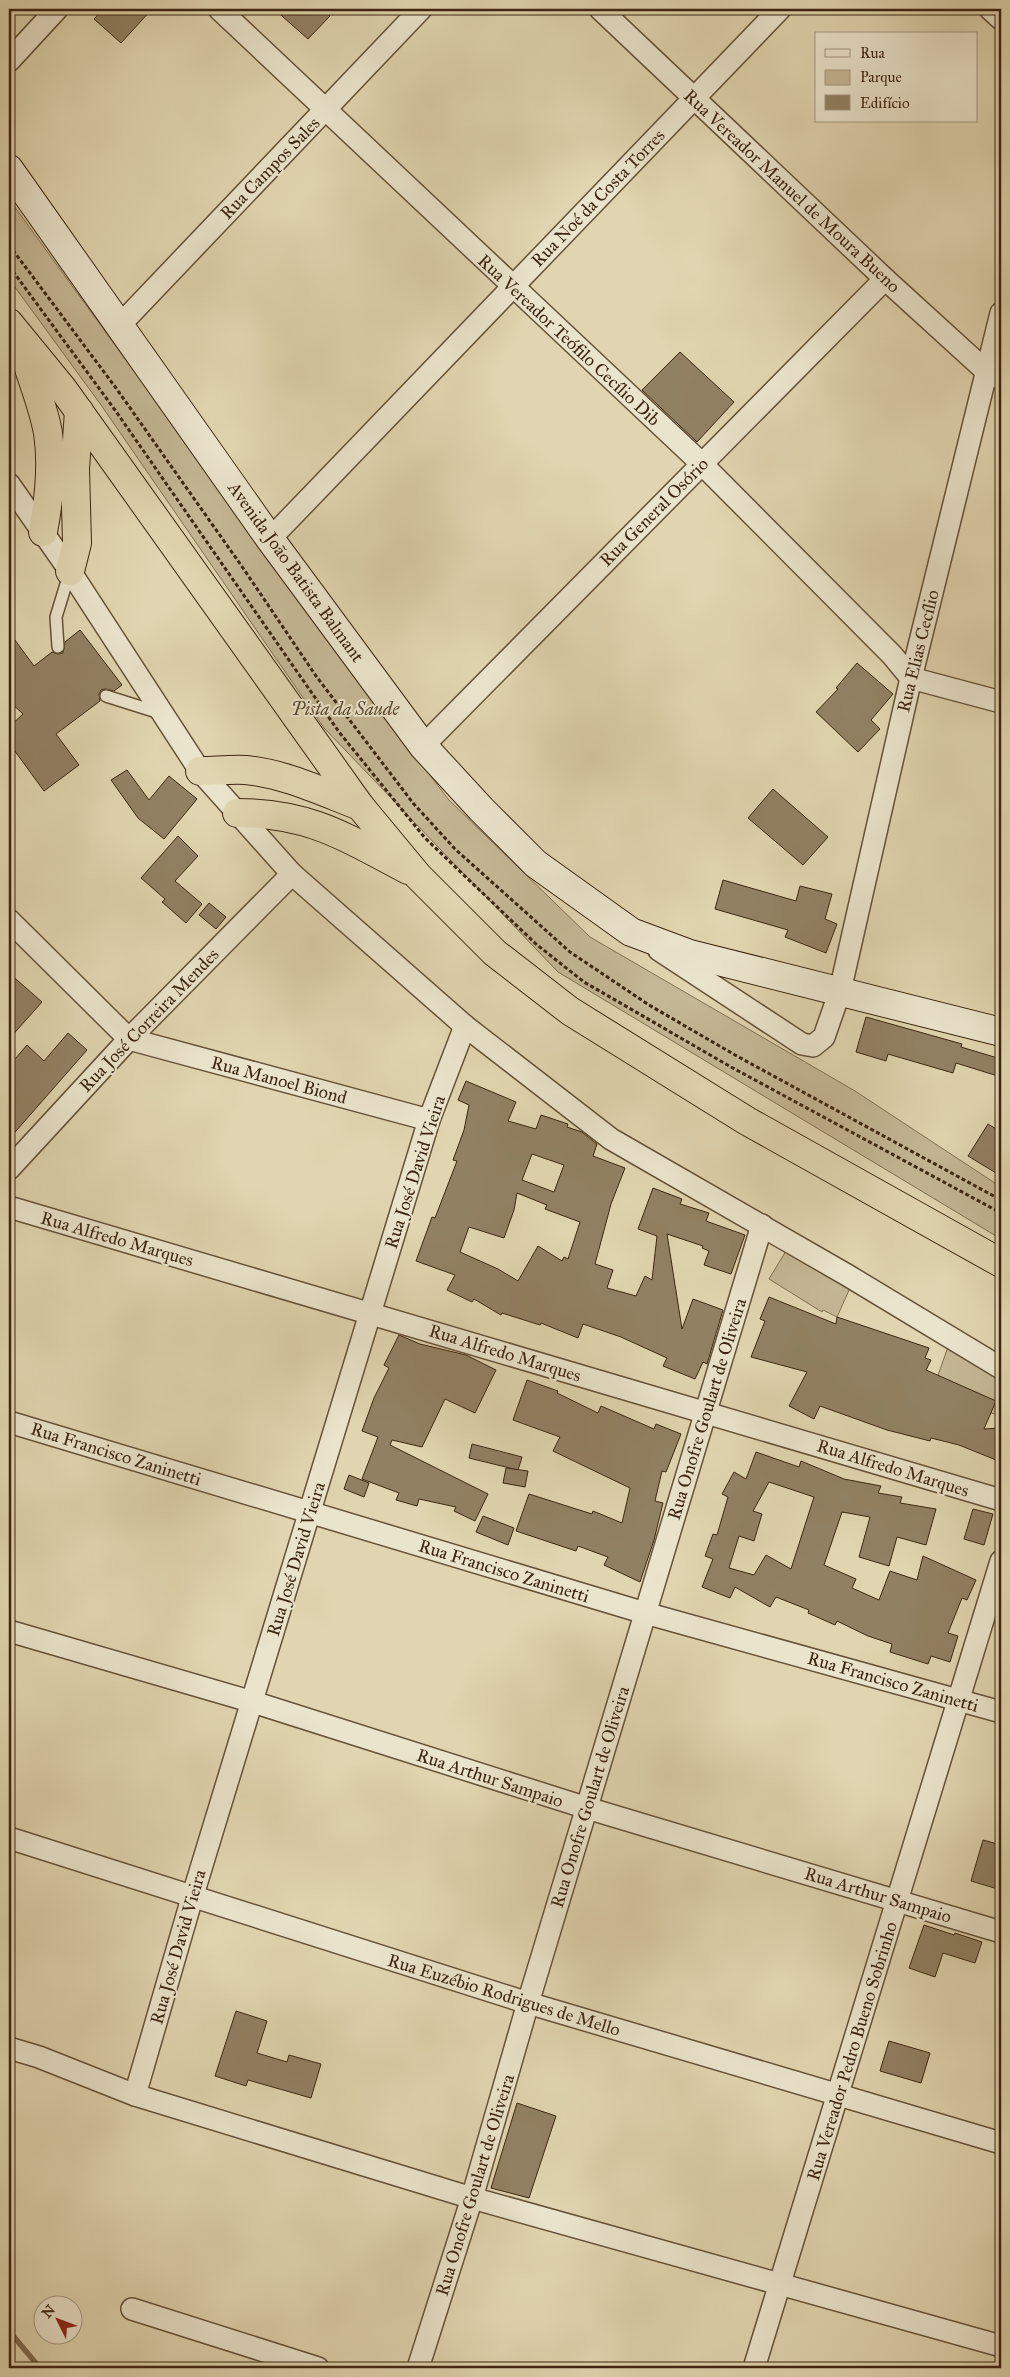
<svg xmlns="http://www.w3.org/2000/svg" width="1010" height="2377" viewBox="0 0 1010 2377" font-family="'IM FELL Great Primer',serif">
<style>
.green{fill:#c4b795;stroke:#806e52}
.lines{fill:none;stroke-linecap:round;stroke-linejoin:round}
.stream{stroke:#7d6c50;stroke-width:5.5}
.building{fill:#918163;stroke:#3c2610;fill-rule:evenodd}
.lane-casing{stroke:#655238;stroke-width:14}
.street-casing{stroke:#655238;stroke-width:24}
.secondary-casing{stroke:#3c2610;stroke-width:30}
.highway-casing{stroke:#3c2610;stroke-width:30}
.path{stroke:#3c2610;stroke-width:3;stroke-dasharray:4 2.5;stroke-linecap:butt}
.lane{stroke:#ebe4cc;stroke-width:11}
.street{stroke:#ebe4cc;stroke-width:21}
.secondary{stroke:#ebe4cc;stroke-width:28}
.highway{stroke:#e0d5b0;stroke-width:28}
.labels{text-anchor:middle;dominant-baseline:central;stroke-width:4;stroke-linejoin:round;paint-order:stroke}
.street-label{font-size:18px;fill:#3c2610;stroke:#ebe4cc}
.park-label{font-size:18px;font-style:italic;fill:#5e4a31;stroke:#ebe4cc}
</style>
<rect width="100%" height="100%" fill="#e0d5b0"/>
<filter id="stains"><feTurbulence type="fractalNoise" baseFrequency=".004" numOctaves="4"/><feColorMatrix values="0 0 0 0 .2 0 0 0 0 .09 0 0 0 0 .02 0 0 0 .5 -.17"/></filter>
<radialGradient id="worn" r=".72"><stop offset=".6" stop-color="#630" stop-opacity="0"/><stop offset="1" stop-color="#630" stop-opacity=".3"/></radialGradient>
<g class="green">
<polygon points="9,199 354,674 448,799 590,937 855,1091 1001,1187 1001,1239 558,972 324,728 101,405 9,279"/>
<polygon points="786,1251 850,1288 837,1317 823,1310 822,1312 769,1279"/>
<polygon points="949,1344 1001,1375 1001,1416 931,1395"/>
</g>
<g class="lines">
<polyline class="stream" points="9,2331 40,2368"/>
</g>
<g class="building">
<polygon points="103,9 152,9 121,43 94,19"/>
<polygon points="274,9 322,9 330,16 308,39"/>
<polygon points="680,352 734,402 697,442 642,390"/>
<polygon points="80,630 122,685 114,691 105,689 101,690 99,694 100,701 56,734 79,765 44,791 9,743 9,727 23,714 9,701 9,632 34,666 52,652 58,654 63,653 65,642"/>
<polygon points="857,663 893,694 871,720 880,729 858,752 816,712 838,689 836,688"/>
<polygon points="127,770 149,800 169,776 197,799 164,839 138,818 111,780"/>
<polygon points="773,789 828,837 803,865 748,818"/>
<polygon points="178,836 198,856 175,881 202,904 186,923 162,902 165,899 141,878"/>
<polygon points="723,880 796,901 800,886 832,894 825,919 837,924 826,953 785,937 788,930 715,909"/>
<polygon points="209,903 226,917 216,929 199,915"/>
<polygon points="9,973 42,1002 9,1039"/>
<polygon points="866,1017 962,1044 961,1047 1001,1059 1001,1077 956,1063 953,1073 888,1054 886,1061 856,1052"/>
<polygon points="68,1033 87,1050 9,1139 9,1066 27,1045 44,1061"/>
<path d="M466,1081L516,1102L508,1121L536,1129L541,1115L568,1124L567,1127L582,1132L597,1144L593,1156L625,1168L611,1204L595,1264L613,1270L607,1288L636,1296L645,1276L652,1280L657,1236L638,1229L653,1188L682,1199L680,1204L709,1213L706,1221L745,1235L731,1274L704,1265L709,1251L702,1248L703,1246L667,1234L682,1329L693,1299L723,1310L707,1364L703,1362L695,1379L663,1366L667,1358L621,1337L583,1324L578,1338L541,1323L540,1325L502,1313L501,1315L474,1299L472,1302L447,1290L455,1275L416,1261L432,1217L435,1218L457,1161L453,1160L464,1130L469,1105L458,1100ZM532,1154L564,1165L554,1192L522,1180ZM517,1193L547,1205L545,1209L580,1222L568,1259L564,1257L562,1261L538,1246L518,1281L498,1269L460,1252L469,1227L504,1238L514,1210Z"/>
<polygon points="988,1124 1001,1132 1001,1176 968,1156"/>
<polygon points="769,1297 836,1324 837,1317 929,1348 925,1358 931,1360 926,1370 996,1401 984,1429 1001,1428 1001,1462 959,1445 931,1438 930,1441 887,1430 820,1406 814,1419 789,1406 807,1372 751,1357 765,1321 760,1319"/>
<polygon points="399,1335 420,1344 466,1355 496,1370 475,1413 445,1399 422,1447 392,1440 390,1445 488,1494 475,1521 454,1511 456,1507 419,1499 417,1506 396,1500 399,1493 362,1479 378,1437 362,1431 374,1398 389,1368 384,1365"/>
<polygon points="527,1380 558,1391 557,1393 598,1413 601,1406 654,1429 656,1424 681,1434 666,1472 662,1471 655,1501 663,1503 654,1540 640,1582 604,1565 608,1557 578,1546 576,1551 516,1531 529,1494 592,1514 593,1511 622,1523 630,1488 553,1451 560,1437 513,1420"/>
<polygon points="472,1444 522,1457 518,1470 469,1458"/>
<path d="M756,1452L799,1467L801,1461L844,1479L881,1486L878,1493L902,1497L900,1503L936,1509L926,1545L897,1537L889,1566L859,1557L870,1517L842,1512L824,1565L856,1579L852,1588L879,1600L890,1571L917,1580L923,1556L976,1580L967,1600L962,1598L948,1633L958,1636L950,1662L931,1656L928,1664L890,1652L892,1644L868,1636L837,1621L835,1625L808,1613L809,1610L776,1597L770,1607L735,1587L730,1598L702,1587L713,1559L705,1556L713,1534L717,1535L728,1497L722,1494L734,1472L746,1479ZM769,1482L814,1497L791,1569L766,1555L754,1575L729,1568L739,1536L754,1541L762,1514L753,1511Z"/>
<polygon points="506,1468 528,1471 525,1487 503,1483"/>
<polygon points="349,1475 369,1483 364,1497 344,1489"/>
<polygon points="973,1509 993,1514 984,1545 964,1539"/>
<polygon points="483,1516 514,1528 508,1545 476,1532"/>
<polygon points="983,1840 1001,1845 1001,1890 971,1881"/>
<polygon points="924,1925 954,1935 955,1933 982,1942 975,1963 943,1953 935,1977 909,1968"/>
<polygon points="236,2011 267,2021 257,2053 287,2062 289,2055 321,2064 311,2098 248,2080 246,2086 215,2076"/>
<polygon points="889,2041 930,2053 921,2083 880,2071"/>
<polygon points="517,2103 556,2116 529,2198 491,2188"/>
</g>
<g class="lines">
<defs>
<g id="lane">
<polyline points="58,647 56,617 70,571"/>
<polyline points="106,696 160,713"/>
</g>
<g id="street">
<polyline points="219,9 701,463 892,655 911,678 1001,702"/>
<polyline points="600,9 885,279 986,371 1001,379"/>
<polyline points="990,9 1001,19"/>
<polyline points="9,61 57,9"/>
<polyline points="118,327 421,9"/>
<polyline points="9,484 70,571 200,771 292,874 465,1026 611,1139 847,1275 1001,1368"/>
<polyline points="270,539 780,9"/>
<polyline points="423,746 885,279"/>
<polyline points="9,920 129,1039 429,1120"/>
<polyline points="659,950 802,1044 813,1046 824,1037 840,991 911,678 1001,313"/>
<polyline points="9,1169 129,1039 292,874"/>
<polyline points="9,1207 1001,1500"/>
<polyline points="9,1422 645,1613 1001,1712"/>
<polyline points="9,1631 253,1702 587,1808 1001,1932"/>
<polyline points="9,1838 528,2003 1001,2143"/>
<polyline points="9,2048 39,2057 135,2095 472,2198 1001,2346"/>
<polyline points="135,2095 192,1898 429,1120 465,1026"/>
<polyline points="132,2309 318,2368"/>
<polyline points="418,2368 472,2198 528,2003 762,1225"/>
<polyline points="754,2368 1001,1561"/>
</g>
<polyline id="secondary" points="9,169 270,539 423,746 481,809 536,864 631,932 690,954 1001,1032"/>
<g id="highway">
<polyline points="9,323 63,389 360,806 418,876 495,953 570,1011 747,1121 1001,1263"/>
<path d="M23,348C30,376 43,404 48,433C53,466 49,500 43,532"/>
<polyline points="70,571 77,543 75,469 79,411"/>
<path d="M200,771C215,771 231,769 246,770C286,774 323,792 360,806"/>
<path d="M237,813C310,813 345,837 408,870"/>
</g>
</defs>
<use href="#lane" class="lane-casing"/>
<use href="#street" class="street-casing"/>
<use href="#secondary" class="secondary-casing"/>
<use href="#highway" class="highway-casing"/>
<g class="path">
<polyline points="9,245 116,388 243,568 316,676 413,803 455,849 570,952 649,1005 735,1055 1001,1200"/>
<polyline points="9,266 115,410 339,732 425,838 536,944 584,982 731,1067 1001,1213"/>
</g>
<use href="#lane" class="lane"/>
<use href="#street" class="street"/>
<use href="#secondary" class="secondary"/>
<use href="#highway" class="highway"/>
</g>
<g class="labels">
<g class="street-label">
<text transform="translate(270 168) rotate(-46)">Rua Campos Sales</text>
<text transform="translate(792 191) rotate(43)">Rua Vereador Manuel de Moura Bueno</text>
<text transform="translate(598 198) rotate(-46)">Rua Noé da Costa Torres</text>
<text transform="translate(569 340) rotate(43)">Rua Vereador Teófilo Cecílio Dib</text>
<text transform="translate(654 512) rotate(-45)">Rua General Osório</text>
<text transform="translate(296 572) rotate(54)">Avenida João Batista Balmant</text>
<text transform="translate(918 651) rotate(-76)">Rua Elias Cecílio</text>
<text transform="translate(149 1020) rotate(-46)">Rua José Correira Mendes</text>
<text transform="translate(279 1080) rotate(15)">Rua Manoel Biond</text>
<text transform="translate(415 1172) rotate(-72)">Rua José David Vieira</text>
<text transform="translate(117 1239) rotate(16)">Rua Alfredo Marques</text>
<text transform="translate(505 1353) rotate(17)">Rua Alfredo Marques</text>
<text transform="translate(707 1409) rotate(-73)">Rua Onofre Goulart de Oliveira</text>
<text transform="translate(116 1454) rotate(17)">Rua Francisco Zaninetti</text>
<text transform="translate(893 1468) rotate(17)">Rua Alfredo Marques</text>
<text transform="translate(296 1559) rotate(-73)">Rua José David Vieira</text>
<text transform="translate(504 1571) rotate(17)">Rua Francisco Zaninetti</text>
<text transform="translate(893 1682) rotate(16)">Rua Francisco Zaninetti</text>
<text transform="translate(490 1778) rotate(18)">Rua Arthur Sampaio</text>
<text transform="translate(590 1797) rotate(-73)">Rua Onofre Goulart de Oliveira</text>
<text transform="translate(878 1895) rotate(17)">Rua Arthur Sampaio</text>
<text transform="translate(178 1947) rotate(-74)">Rua José David Vieira</text>
<text transform="translate(504 1995) rotate(17)">Rua Euzébio Rodrigues de Mello</text>
<text transform="translate(852 2051) rotate(-73)">Rua Vereador Pedro Bueno Sobrinho</text>
<text transform="translate(475 2185) rotate(-73)">Rua Onofre Goulart de Oliveira</text>
</g>
<g class="park-label">
<text x="345" y="709">Pista da Saude</text>
</g>
</g>
<rect width="1010" height="2377" fill="none" stroke="#e0d5b0" stroke-width="30"/>
<rect x="10" y="10" width="990" height="2357" fill="none" stroke="#3c2610" stroke-width="2.5"/>
<rect x="15" y="15" width="980" height="2347" fill="none" stroke="#3c2610"/>
<rect x="815" y="32" width="162" height="90" fill="#ebe4cc" stroke="#a59881"/>
<rect x="825" y="49" width="25" height="8" fill="#ebe4cc" stroke="#a59881"/>
<text x="860" y="58" font-size="15" fill="#3c2610">Rua</text>
<rect x="825" y="70" width="25" height="15" fill="#c4b795" stroke="#a59881"/>
<text x="860" y="82" font-size="15" fill="#3c2610">Parque</text>
<rect x="825" y="95" width="25" height="15" fill="#918163" stroke="#a59881"/>
<text x="860" y="108" font-size="15" fill="#3c2610">Edifício</text>
<g transform="translate(58 2320) rotate(312)"><circle r="24" fill="#ebe4cc" stroke="#a59881"/>
<path d="M0-4L9 19L0 12L-9 19Z" fill="#8f2418"/>
<text y="-8" font-size="14" font-weight="bold" text-anchor="middle" fill="#3c2610">N</text>
</g>
<rect width="100%" height="100%" filter="url(#stains)"/>
<rect width="100%" height="100%" fill="url(#worn)"/>
</svg>
